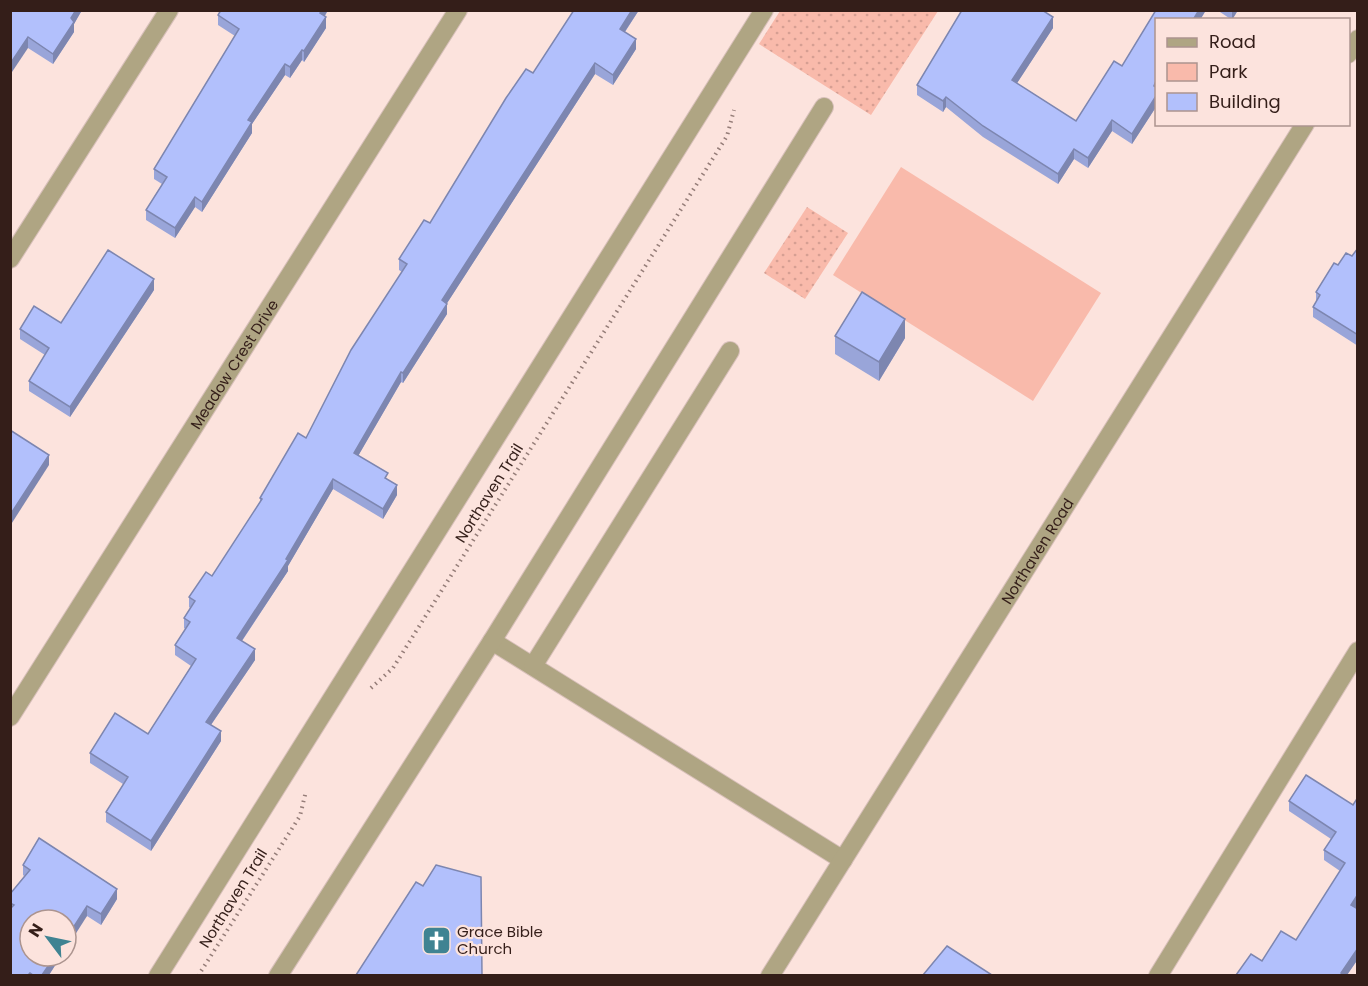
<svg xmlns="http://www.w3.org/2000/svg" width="1368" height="986" viewBox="0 0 1368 986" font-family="Poppins,sans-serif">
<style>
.green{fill:url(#green-dots)}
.pitch{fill:#f9baab}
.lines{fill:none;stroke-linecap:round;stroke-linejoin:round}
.service-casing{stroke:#d8c0ba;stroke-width:20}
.minor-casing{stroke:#d8c0ba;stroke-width:20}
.tertiary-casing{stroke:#d8c0ba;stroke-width:20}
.path{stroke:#957d78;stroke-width:4;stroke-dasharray:1.5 4.5;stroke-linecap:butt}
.service{stroke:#afa583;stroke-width:18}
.minor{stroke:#afa583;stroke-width:18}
.tertiary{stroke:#afa583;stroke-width:18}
.wall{fill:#99a5d9}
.shaded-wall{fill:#7d86b0}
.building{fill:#b2c0fc;stroke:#7d86b0;stroke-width:1.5}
.labels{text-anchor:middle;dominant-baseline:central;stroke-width:4.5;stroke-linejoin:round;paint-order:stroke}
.street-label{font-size:15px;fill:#341e19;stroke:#fce3dd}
.poi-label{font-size:15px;fill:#341e19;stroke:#fce3dd;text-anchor:start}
</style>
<defs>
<pattern id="green-dots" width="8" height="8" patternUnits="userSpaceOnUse" patternTransform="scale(1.5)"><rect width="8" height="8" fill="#f9baab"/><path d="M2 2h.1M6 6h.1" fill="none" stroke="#d69f93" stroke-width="1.8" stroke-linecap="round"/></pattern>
</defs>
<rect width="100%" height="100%" fill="#fce3dd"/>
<g class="green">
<polygon points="780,11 780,10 938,11 871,115 759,44"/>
<polygon points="807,207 848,233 805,299 764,273"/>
</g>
<polygon class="pitch" points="901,167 1101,293 1033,401 833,275"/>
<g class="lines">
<defs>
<g id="service">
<polyline points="10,259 169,10"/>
<polyline points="492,641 843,860"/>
<polyline points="533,666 730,351"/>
<polyline points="158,976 764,10"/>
<polyline points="278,976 492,641 824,107"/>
<polyline points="1158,976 1358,651"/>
</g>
<g id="minor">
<path id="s1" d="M10,717L458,10"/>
</g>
<g id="tertiary">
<polyline points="1348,54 1358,39"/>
<path id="s2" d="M770,976L1305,124"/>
</g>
</defs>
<use href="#service" class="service-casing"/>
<use href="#minor" class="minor-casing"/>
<use href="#tertiary" class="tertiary-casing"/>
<g class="path">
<polyline points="371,688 393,668 727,136 734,110"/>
<polyline points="198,976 300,816 306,791"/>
</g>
<use href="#service" class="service"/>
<use href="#minor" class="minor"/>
<use href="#tertiary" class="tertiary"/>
</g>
<g class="wall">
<polygon points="10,10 82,10 74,24 74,32 53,64 28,48"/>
<polygon points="221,10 328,10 325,16 326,28 304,62 302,60 290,78 285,75 252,124 252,133 202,212 195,207 175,238 146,220 146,210 162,184 154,179 154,169 235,36 218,25 218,15"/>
<polygon points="574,10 639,10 625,32 636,49 613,85 595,74 447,303 447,314 403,383 401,382 358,456 388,480 397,495 383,519 333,489 288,566 288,571 242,641 255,660 211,725 221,741 151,851 106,822 106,812 123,784 90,763 90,753 148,734 191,666 175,655 175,645 185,629 184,628 184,618 190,608 189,607 189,597 212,576 260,502 260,498 306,438 402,272 399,270 399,259 430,223 533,73"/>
<polygon points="962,10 1042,10 1053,17 1053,28 1017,83 1076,121 1114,61 1122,66 1156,10 1206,10 1200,20 1156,20 1156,107 1132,144 1112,131 1088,168 1074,159 1058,184 983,137 946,107 943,112 917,95 917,85"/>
<polygon points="1217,10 1238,10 1232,20"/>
<polygon points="1358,248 1358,346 1313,317 1313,307 1316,302 1316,292 1338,265 1352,256"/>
<polygon points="154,290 70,417 29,391 29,381 45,355 20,339 20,329 61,323"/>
<polygon points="835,336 905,338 879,381 835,354"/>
<polygon points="1289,801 1353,805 1355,908 1358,909 1358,959 1347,975 1236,975 1296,940 1340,871 1324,860 1324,850 1331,839 1289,811"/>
<polygon points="23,865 117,899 101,925 87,916 30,956 61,956 49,975 10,975 10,894 24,876 23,875"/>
</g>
<g class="shaded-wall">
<polygon points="76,10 82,10 74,24 74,32 53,64 53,54 71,18"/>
<polygon points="322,10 328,10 320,23 320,13"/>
<polygon points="632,10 639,10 620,39 620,29"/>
<polygon points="1199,10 1206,10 1200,20 1193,20"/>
<polygon points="1232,10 1238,10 1232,20"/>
<polygon points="326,17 326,28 304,62 304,51"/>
<polygon points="1053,17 1053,28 1012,91 1012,80"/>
<polygon points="28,37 28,48 10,75 10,64"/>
<polygon points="636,39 636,49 613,85 613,75"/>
<polygon points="302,50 302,60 290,78 290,67"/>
<polygon points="595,63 595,74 442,311 442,300"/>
<polygon points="285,64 285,75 252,124 252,133 202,212 202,202 248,120"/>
<polygon points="1156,96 1156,107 1132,144 1132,134"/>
<polygon points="946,97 946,107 943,112 943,101"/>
<polygon points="1112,120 1112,131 1088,168 1088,158"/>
<polygon points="1074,149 1074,159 1058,184 1058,174"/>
<polygon points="195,197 195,207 175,238 175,228"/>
<polygon points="154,279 154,290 70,417 70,407"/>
<polygon points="447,304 447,314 403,383 403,373"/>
<polygon points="905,319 905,338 879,381 879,362"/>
<polygon points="401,372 401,382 354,463 354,453"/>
<polygon points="49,455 49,465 10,526 10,515"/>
<polygon points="333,479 333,489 288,566 288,571 237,648 237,638 286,559"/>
<polygon points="397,485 397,495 383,519 383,509"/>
<polygon points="255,649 255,660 206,732 206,722"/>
<polygon points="221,731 221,741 151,851 151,841"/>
<polygon points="117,889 117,899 101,925 101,914"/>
<polygon points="1358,894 1358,905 1351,915 1351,905"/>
<polygon points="87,906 87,916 66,949 66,939"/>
<polygon points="1358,948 1358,959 1347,975 1341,975 1341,973"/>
<polygon points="55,956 61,956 49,975 42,975"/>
</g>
<g class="building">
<polygon points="10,10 76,10 71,18 74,22 53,54 28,37 10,64"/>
<polygon points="221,10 322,10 320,13 326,17 304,51 302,50 290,67 285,64 248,120 252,122 202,202 195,197 175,228 146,210 167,177 154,169 239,29 218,15"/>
<polygon points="574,10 632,10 620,29 636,39 613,75 595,63 442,300 447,304 403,373 401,372 354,453 388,473 385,478 397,485 383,509 333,479 286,559 288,560 237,638 255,649 206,722 221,731 151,841 106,812 128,777 90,753 115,713 148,734 196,659 175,645 190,622 184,618 195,601 189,597 206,572 212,576 262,499 260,498 298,433 306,438 351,350 407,264 399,259 424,220 430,223 506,98 526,69 533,73"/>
<polygon points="962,10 1042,10 1053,17 1012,80 1076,121 1114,61 1122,66 1156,10 1199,10 1193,20 1156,20 1156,81 1154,86 1156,87 1156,96 1132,134 1112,120 1088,158 1074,149 1058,174 983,126 946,97 943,101 917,85"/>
<polygon points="1358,248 1358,335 1313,307 1320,295 1316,292 1334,263 1338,265 1346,253 1352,256"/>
<polygon points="108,250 154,279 70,407 29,381 49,348 20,329 34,306 61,323"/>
<polygon points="862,292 905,319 879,362 835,336"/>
<polygon points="10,430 49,455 10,515"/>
<polygon points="1306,775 1353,805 1358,797 1358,894 1351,905 1358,909 1358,948 1341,973 1345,975 1236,975 1251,954 1262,961 1281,931 1296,940 1345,863 1324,850 1336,832 1289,801"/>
<polygon points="39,838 117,889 101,914 87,906 66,939 66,920 30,920 30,956 55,956 42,975 33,975 30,973 28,975 10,975 10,909 14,905 10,903 10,894 30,870 23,865"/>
<polygon points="436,865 481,877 482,975 356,975 416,882 423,886"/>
<polygon points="947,946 992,975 923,975"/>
</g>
<defs>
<symbol id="church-square" viewBox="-11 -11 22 22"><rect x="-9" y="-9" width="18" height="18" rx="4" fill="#3f8392" stroke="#fce3dd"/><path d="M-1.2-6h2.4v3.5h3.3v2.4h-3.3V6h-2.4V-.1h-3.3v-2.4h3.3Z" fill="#fff"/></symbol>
</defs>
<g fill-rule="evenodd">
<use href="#church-square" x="420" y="924" width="33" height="33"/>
</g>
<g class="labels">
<g class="street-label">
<text stroke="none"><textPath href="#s1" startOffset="418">Meadow Crest Drive</textPath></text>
<text transform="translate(489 493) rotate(-58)">Northaven Trail</text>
<text stroke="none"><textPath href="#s2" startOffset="502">Northaven Road</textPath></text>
<text transform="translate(233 898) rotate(-58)">Northaven Trail</text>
</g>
<g class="poi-label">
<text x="457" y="931">Grace Bible<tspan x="457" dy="17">Church</tspan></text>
</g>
</g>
<rect width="1368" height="986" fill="none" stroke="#341e19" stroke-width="24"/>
<rect x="1155" y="18" width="195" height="108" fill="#fce3dd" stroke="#ac948f" stroke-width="1.5"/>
<rect x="1167" y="38" width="30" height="9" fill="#afa583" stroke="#ac948f" stroke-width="1.5"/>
<text x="1209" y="48" font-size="18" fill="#341e19">Road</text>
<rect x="1167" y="63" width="30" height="18" fill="#f9baab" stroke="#ac948f" stroke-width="1.5"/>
<text x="1209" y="78" font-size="18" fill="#341e19">Park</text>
<rect x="1167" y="93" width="30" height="18" fill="#b2c0fc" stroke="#ac948f" stroke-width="1.5"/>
<text x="1209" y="108" font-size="18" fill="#341e19">Building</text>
<g transform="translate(48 938) rotate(302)"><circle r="28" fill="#fce3dd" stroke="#ac948f" stroke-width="1.5"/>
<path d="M0-4.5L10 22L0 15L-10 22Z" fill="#3f8392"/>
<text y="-9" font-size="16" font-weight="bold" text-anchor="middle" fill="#341e19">N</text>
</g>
</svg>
